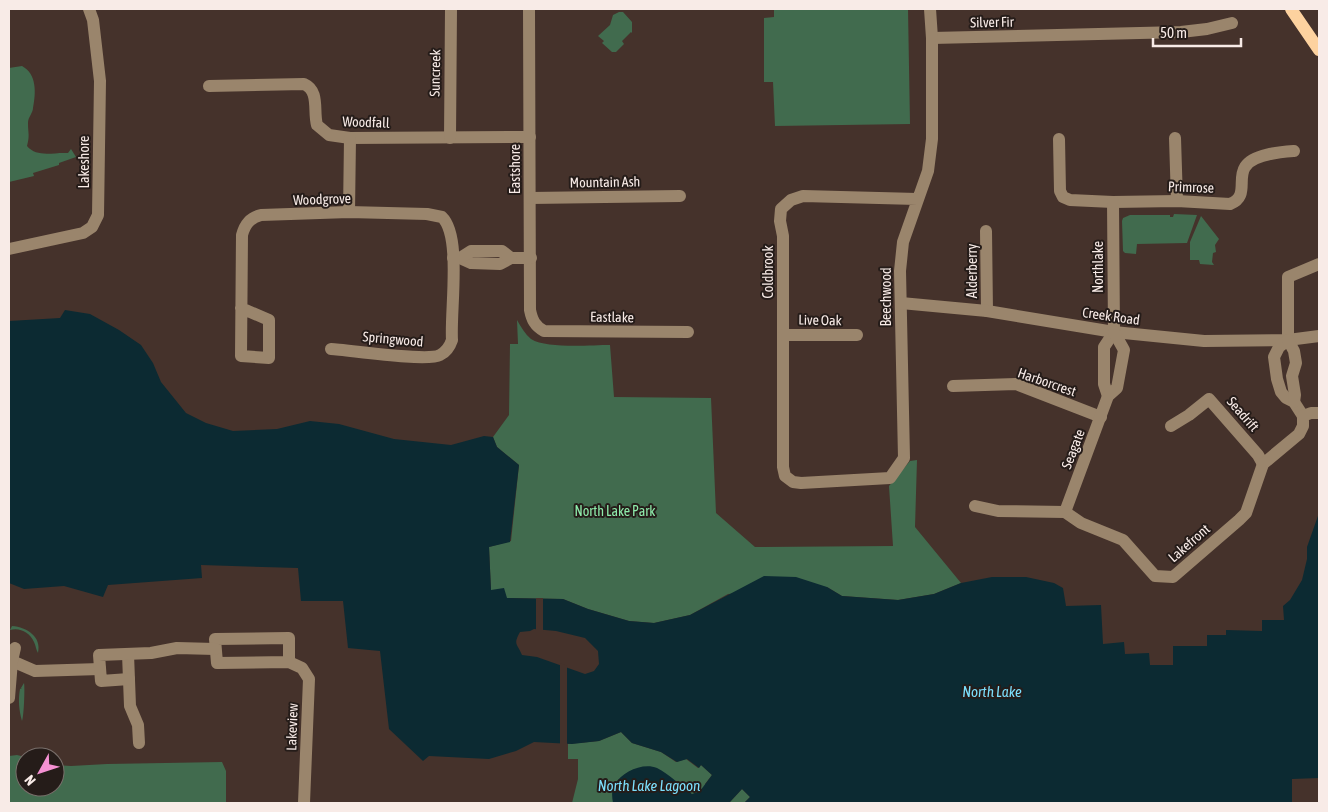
<svg xmlns="http://www.w3.org/2000/svg" width="1328" height="812" viewBox="0 0 1328 812" font-family="'Asap Condensed',sans-serif">
<style>
.green{fill:#416b4e}
.water{fill:#0c2a32;fill-rule:evenodd}
.pier{fill:#45322b}
.lines{fill:none;stroke-linecap:round;stroke-linejoin:round}
.minor{stroke:#9a856c;stroke-width:12}
.major{stroke:#fdd29f;stroke-width:12}
.labels{text-anchor:middle;dominant-baseline:central;stroke-width:4;stroke-linejoin:round;paint-order:stroke}
.street-label{font-size:14px;fill:#f8ebe7;stroke:#251c19}
.park-label{font-size:14px;fill:#8eebab;stroke:#251c19}
.water-label{font-size:15px;font-style:italic;fill:#7cdffc;stroke:#251c19}
</style>
<rect width="100%" height="100%" fill="#45322b"/>
<g class="green">
<polygon points="774,9 908,9 910,124 775,126 773,82 764,82 764,18 774,17"/>
<polygon points="619,12 623,12 632,22 632,33 631,32 622,41 624,44 616,52 612,52 602,43 604,41 598,36 610,25 613,15"/>
<path d="M22,66C37,74 36,93 33,108C33,113 28,117 28,123C28,134 30,135 27,146C37,158 53,152 68,153L71,149L76,157L59,163V165L33,173L34,176L9,182V68Z"/>
<polygon points="1174,214 1197,215 1187,243 1137,244 1136,254 1125,253 1123,251 1122,221 1123,218 1130,215 1170,215 1170,217 1173,217"/>
<polygon points="1201,216 1219,239 1215,245 1216,252 1213,253 1212,262 1214,265 1200,264 1199,260 1190,260 1190,242"/>
<path d="M517,320C521,327 525,334 531,339C547,349 590,345 610,345L614,397L711,398L716,513L755,547L893,546L889,486L910,461L917,460L915,527L961,583L934,594L898,600L842,596L827,587L728,594L690,615L654,623L629,621L588,609L563,599L506,598L491,590L489,547L511,541L519,465L497,447L493,437L509,415L510,344H518Z"/>
<path d="M12,626C27,627 42,637 38,653C36,650 36,646 34,642C30,632 19,627 10,630Z"/>
<path d="M24,683C25,687 24,717 22,721C19,710 18,700 20,689L22,688H21Z"/>
<polygon points="621,732 632,743 661,752 676,762 686,759 698,768 701,765 712,775 705,784 725,803 572,803 578,779 578,759 568,759 568,744 599,741"/>
<polygon points="17,755 25,757 25,787 55,787 55,765 71,766 107,764 222,762 226,771 226,803 9,803 9,756"/>
<polygon points="742,789 750,797 744,803 729,803"/>
</g>
<path class="water" d="M65,310L90,314L119,330L141,345L153,363L161,382L186,413L206,423L233,431L277,429L310,421L339,424L394,439L451,445L484,436L493,437L497,447L519,465L510,542L489,547L491,590L504,588L507,598L563,599L588,609L629,621L654,623L690,615L764,576L796,577L827,587L842,596L898,600L934,594L961,583L992,577H1026L1054,583L1063,588L1066,606L1101,605L1103,644L1124,642L1125,654L1149,653L1150,665H1173V646H1207V635H1226V630L1262,631V620H1284L1283,606L1290,600L1302,580L1307,559V547L1319,513V778L1292,779V803H744L750,797L742,789L729,803H613C612,797 611,790 615,784C622,772 643,762 657,768C669,774 681,786 692,794L700,791L712,775L701,765L699,768L687,759L677,762L661,752L632,743L621,732L599,741L572,744L534,742L516,751L489,759L429,756L423,761L389,729L380,651L348,648L343,601H301L298,568L201,565L202,578L108,585L103,597L64,586L24,589L9,583V321L60,318ZM534,629L556,631L585,638L598,651L599,664L594,671L585,674L537,657L522,655C517,643 513,645 520,632L530,631Z"/>
<g class="pier">
<polygon points="536,598 543,598 543,631 544,632 536,632"/>
<polygon points="560,663 567,666 567,746 560,746"/>
</g>
<g class="lines">
<g class="minor">
<path d="M529,9L530,310C532,320 535,326 544,331L688,332"/>
<polyline points="932,38 1181,32 1207,29 1232,23"/>
<path d="M209,86L304,84C320,91 313,111 317,125L329,135L350,138L530,137"/>
<polyline points="450,138 451,9"/>
<polyline points="1175,138 1177,201"/>
<path d="M1059,139L1060,191L1063,197L1070,200L1113,202L1177,201L1230,204C1249,197 1237,179 1245,167C1253,154 1281,152 1294,151"/>
<polyline points="530,198 680,196"/>
<polyline points="917,199 803,196 791,200 781,209 780,221 783,236 783,467 785,476 793,482 801,483 890,478 904,458 900,271 903,242 928,171 932,139 932,38 930,9"/>
<polyline points="1113,202 1114,332"/>
<polyline points="349,212 350,138"/>
<polyline points="986,231 987,311"/>
<polyline points="9,249 83,233 92,227 98,215 100,81 93,20 89,9"/>
<polyline points="453,258 460,258 471,263 500,264 511,258 531,258"/>
<polyline points="460,258 471,251 502,251 511,258"/>
<polyline points="901,303 987,311 1114,332 1204,341 1288,340 1319,336"/>
<path d="M241,308L269,320V358L241,356L242,235C245,224 250,218 261,215L349,212L427,214L442,217C462,236 450,311 452,340C450,346 446,352 440,355C427,362 349,350 331,349"/>
<polyline points="784,335 857,335"/>
<polyline points="1288,340 1288,277 1319,264"/>
<polyline points="1288,340 1279,347 1274,357 1277,379 1281,392 1286,398 1294,402 1303,416"/>
<polyline points="1288,340 1294,351 1296,363 1292,376 1295,395 1294,402"/>
<polyline points="953,386 1016,384 1101,417"/>
<polyline points="1108,396 1104,384 1104,347 1114,332"/>
<polyline points="1171,426 1189,415 1209,399 1258,455 1263,464"/>
<polyline points="975,506 998,511 1065,512 1081,523 1123,540 1155,576 1173,577 1239,520 1246,513 1263,464 1299,434 1303,426 1303,416 1311,413 1319,413"/>
<polyline points="1065,512 1108,396 1117,388 1124,350 1114,332"/>
<polyline points="128,654 130,706 138,725 139,743"/>
<polyline points="12,661 35,671 100,669"/>
<polyline points="289,662 289,638 215,639 217,663 289,662 302,668 309,679 304,803"/>
<polyline points="129,679 101,681 99,655 151,653 177,648 215,649"/>
<polyline points="9,698 12,661 15,648"/>
</g>
<polyline class="major" points="1291,9 1319,50"/>
</g>
<g class="labels">
<g class="street-label">
<text transform="translate(992 22) rotate(-1)">Silver Fir</text>
<text transform="translate(435 73) rotate(-89)">Suncreek</text>
<text transform="translate(366 122) rotate(2)">Woodfall</text>
<text transform="translate(84 162) rotate(-90)">Lakeshore</text>
<text transform="translate(515 169) rotate(-90)">Eastshore</text>
<text transform="translate(605 182) rotate(-1)">Mountain Ash</text>
<text transform="translate(1191 187) rotate(2)">Primrose</text>
<text transform="translate(322 199) rotate(-2)">Woodgrove</text>
<text transform="translate(1098 267) rotate(-90)">Northlake</text>
<text transform="translate(972 271) rotate(-90)">Alderberry</text>
<text transform="translate(768 272) rotate(-90)">Coldbrook</text>
<text transform="translate(886 297) rotate(-90)">Beechwood</text>
<text transform="translate(1111 316) rotate(8)">Creek Road</text>
<text transform="translate(612 317) rotate(1)">Eastlake</text>
<text transform="translate(820 320) rotate(1)">Live Oak</text>
<text transform="translate(393 339) rotate(5)">Springwood</text>
<text transform="translate(1047 382) rotate(19)">Harborcrest</text>
<text transform="translate(1243 414) rotate(49)">Seadrift</text>
<text transform="translate(1073 449) rotate(-69)">Seagate</text>
<text transform="translate(1189 543) rotate(-41)">Lakefront</text>
<text transform="translate(292 727) rotate(-88)">Lakeview</text>
</g>
<g class="park-label">
<text x="615" y="511">North Lake Park</text>
</g>
<g class="water-label">
<text x="992" y="691">North Lake</text>
<text x="649" y="785">North Lake Lagoon</text>
</g>
</g>
<rect width="1328" height="812" fill="none" stroke="#f8ebe7" stroke-width="20"/>
<g transform="translate(40 772) rotate(230)"><circle r="24" fill="#251c19" stroke="#796f6b"/>
<path d="M0-4L9 19L0 12L-9 19Z" fill="#f591d3"/>
<text y="-8" font-size="14" font-weight="bold" text-anchor="middle" fill="#f8ebe7">N</text>
</g>
<path d="M1153 38v8h88v-8" fill="none" stroke="#f8ebe7" stroke-width="2.5"/>
<text x="1160" y="38" font-size="15" fill="#f8ebe7" stroke="#251c19" stroke-width="4" paint-order="stroke">50 m</text>
</svg>
